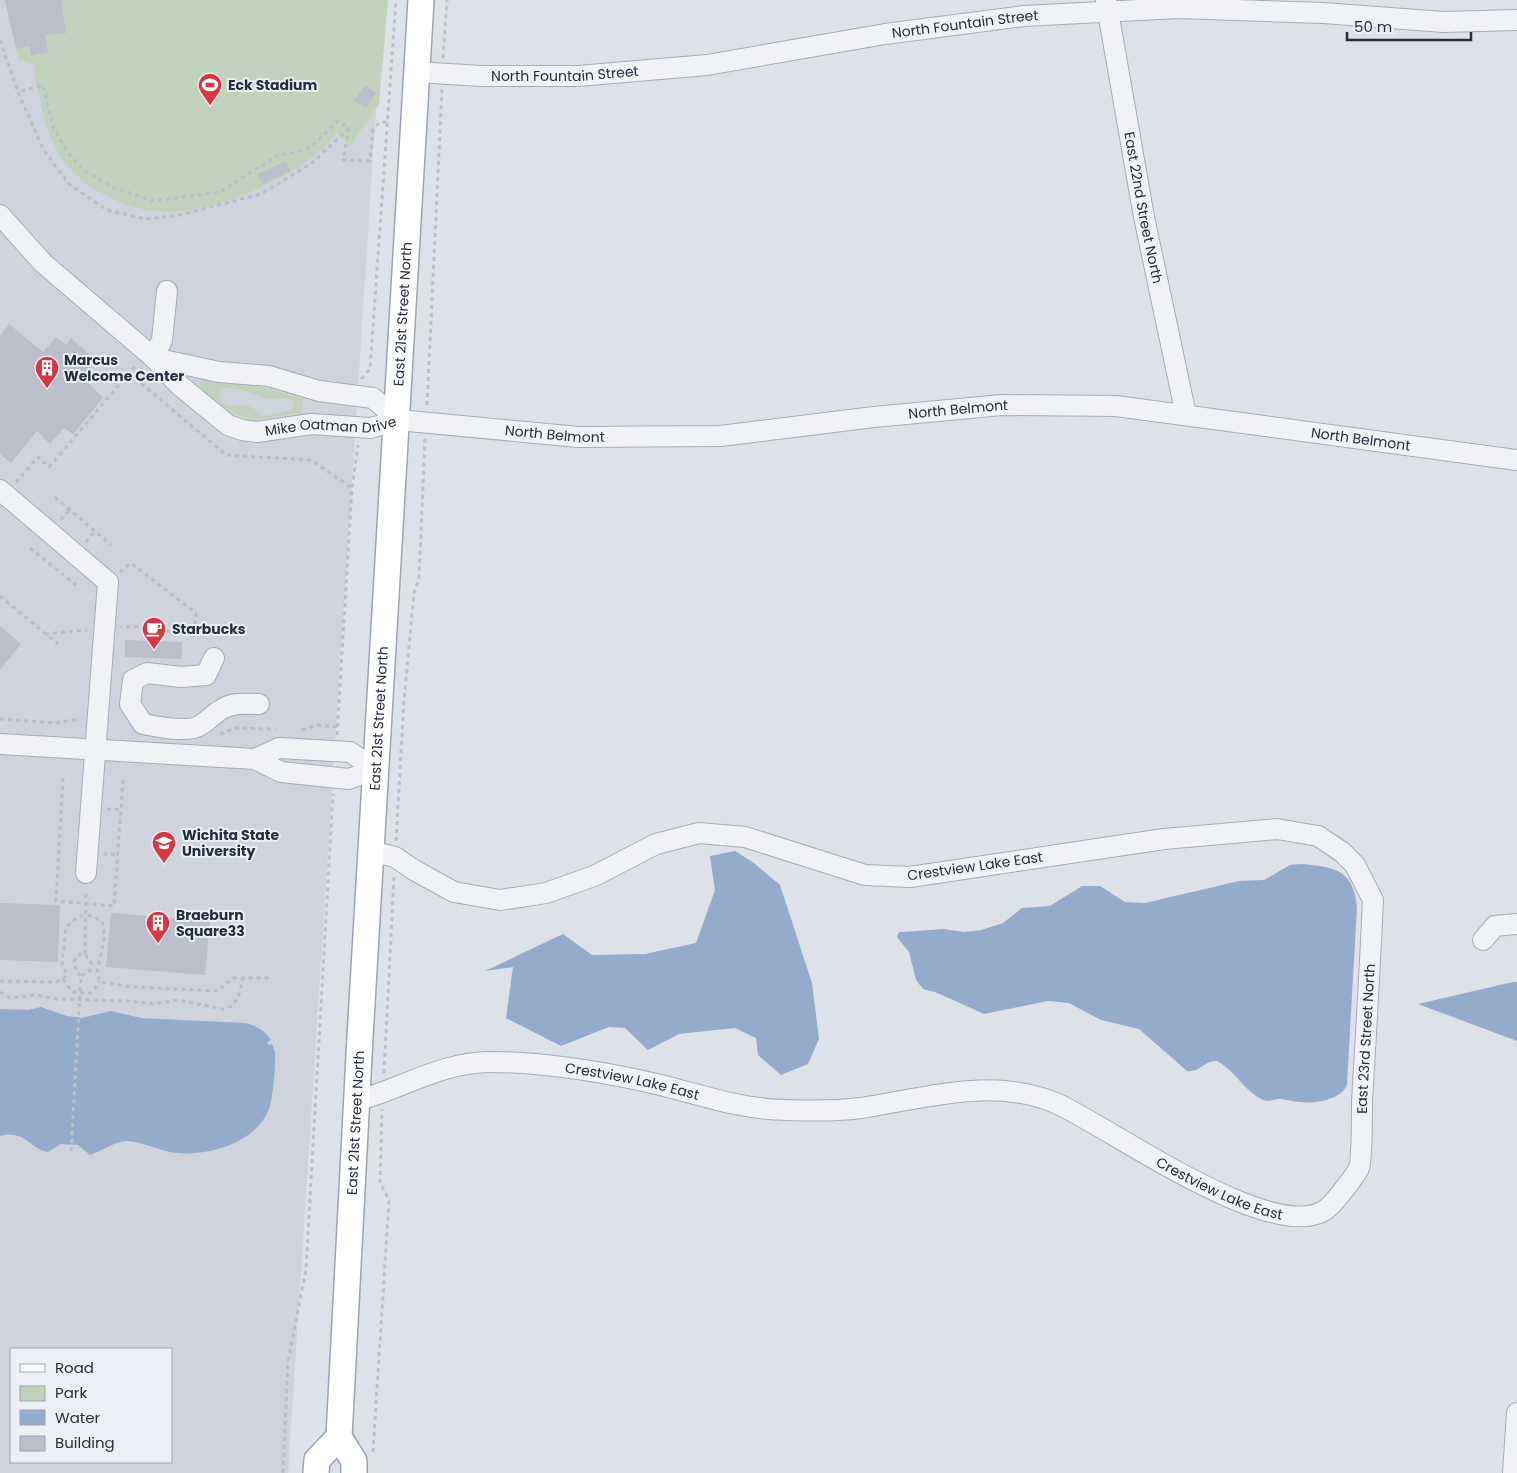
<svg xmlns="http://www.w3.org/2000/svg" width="1517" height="1473" viewBox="0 0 1517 1473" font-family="Poppins,sans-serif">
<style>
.built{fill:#cfd3dd;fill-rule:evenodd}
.green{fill:#c1d3bd;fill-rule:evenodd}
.water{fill:#95abcc}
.building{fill:#babfcb}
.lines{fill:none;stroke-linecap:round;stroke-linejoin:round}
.minor-casing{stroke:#a6abb6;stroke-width:22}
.major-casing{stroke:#9ba4b5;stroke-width:28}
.path{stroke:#bbbfc7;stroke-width:3;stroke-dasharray:4 4;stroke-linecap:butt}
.minor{stroke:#f0f2f6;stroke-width:20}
.major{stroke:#fff;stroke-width:25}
.labels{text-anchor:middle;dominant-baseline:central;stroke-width:4;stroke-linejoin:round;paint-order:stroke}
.street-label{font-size:14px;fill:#252d40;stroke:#ecf0f6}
.poi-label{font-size:14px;font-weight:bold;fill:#252d40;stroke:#ecf0f6;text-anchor:start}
</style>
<rect width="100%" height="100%" fill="#dde1e8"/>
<path class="built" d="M0,0H383L288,1473H0ZM11,1349H171V1462H11Z"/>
<g class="green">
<path d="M5,0H388L379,104L350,146L337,133C304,176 218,212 165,212C130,211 90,193 68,166C44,138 40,99 33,64L19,60Z"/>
<path d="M204,380L268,388L303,399L302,413C258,418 248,430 211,397C206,392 199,389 200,382ZM234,387L268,399L285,398L293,401L294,406L291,410L263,416L249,405L229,406L222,402L219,393L224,388Z"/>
</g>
<g class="water">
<polygon points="735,851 754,863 780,885 812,983 819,1039 808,1064 781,1075 758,1055 756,1038 735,1028 679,1034 648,1050 625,1028 609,1027 561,1046 506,1018 513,967 485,971 563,934 592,955 645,954 696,943 715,890 710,856"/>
<path d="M1301,864C1335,867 1353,869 1357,907L1347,1084C1343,1100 1313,1104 1299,1102C1293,1102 1286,1099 1280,1099C1273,1099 1268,1103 1261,1099C1244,1090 1234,1070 1217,1061C1205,1060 1199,1073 1187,1071L1139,1029L1101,1020L1069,1003L1048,1001L984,1014L935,992L923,989L916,980L909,952L897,937L899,932H903L943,929L964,932L981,930L1003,923L1022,908L1050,906L1082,886H1100L1125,902L1145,903L1239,881L1264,880L1290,865Z"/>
<polygon points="1517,982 1517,1041 1418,1004 1513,982"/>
<path d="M41,1007L67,1016L82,1018L111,1011L141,1018L245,1023C257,1026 264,1030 271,1040L267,1042L269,1045L272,1044L275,1052C276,1062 273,1099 269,1109C257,1142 209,1156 178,1153C160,1152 143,1141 126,1141C114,1142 102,1151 90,1155L78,1145L61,1144L48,1152C30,1149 24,1129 0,1136V1009L28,1010Z"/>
</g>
<g class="building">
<polygon points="5,0 61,0 66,33 45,35 48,52 31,56 29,46 16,49"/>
<polygon points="365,85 376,93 366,108 354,101"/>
<polygon points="286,161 290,171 262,184 258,174"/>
<polygon points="9,324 43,352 56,337 66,345 71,338 97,361 86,374 89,376 86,380 103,398 73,434 64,428 50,444 37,431 11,463 0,454 0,336"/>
<polygon points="0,626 21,644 0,670"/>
<polygon points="125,640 182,642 182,659 125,657"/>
<polygon points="0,903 60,905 58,962 0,960"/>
<polygon points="111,913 210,921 205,975 106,967"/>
</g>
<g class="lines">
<defs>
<g id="minor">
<path id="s1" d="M1106,0L1144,217L1186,415"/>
<path id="s2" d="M417,72L481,76H578L707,65L885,34L1024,16L1178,8L1323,13L1444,22L1517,20"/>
<path id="s3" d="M0,215L43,263L154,358L178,384L228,425L242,430L257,432L311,424L371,428L398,420L578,437L720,436L874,417L1002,405L1116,406L1517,460"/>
<polyline points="154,358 219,372 269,376 319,391 373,398 398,420"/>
<polyline points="154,358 162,340 167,291"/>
<polyline points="0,490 108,582 86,873"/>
<path d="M214,658L206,675L181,677L147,673L133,680L130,704L143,724C158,727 178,731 194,728C206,725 213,713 224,708C235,702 247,704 259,704"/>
<polyline points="0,744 255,759 281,772 349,779 375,769 350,752 279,748 255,759"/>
<polyline points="1483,940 1495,926 1517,924"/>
<path id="s4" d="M356,1101C401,1089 442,1062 490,1062C539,1062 596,1071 643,1081C691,1091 738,1110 787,1110C811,1111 837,1111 861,1108C926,1098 995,1076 1058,1104C1110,1128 1273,1245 1325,1210C1333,1205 1355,1176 1359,1168C1362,1158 1362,1115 1362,1101C1366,1034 1370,967 1373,900L1355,865L1342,852L1318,836L1277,829L1164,839L910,877L865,875L745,837L699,833L656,844L594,876L546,893L500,900L454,892L414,870L395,857L371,851"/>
<polyline points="1513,1473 1517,1413"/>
</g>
<g id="major">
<polyline points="316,1473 317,1460 339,1437"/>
<path id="s5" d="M354,1473V1461L339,1437L360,1037L421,0"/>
</g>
</defs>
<use href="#minor" class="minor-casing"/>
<use href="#major" class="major-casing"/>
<g class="path">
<polyline points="0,40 18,92"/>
<polyline points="443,58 447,0"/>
<polyline points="349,128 312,163 261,194 180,215 145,219 107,210 69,184 43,149 18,92 43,85 54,129 69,154 85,171 112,187 153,201 220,192 278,155 298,152 311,147 338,121 349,128 343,160 370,161 373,129 380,122 387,122"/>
<polyline points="129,373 226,455 311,460 352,488"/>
<polyline points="361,379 370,369 396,0"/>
<polyline points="427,405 442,89"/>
<polyline points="16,482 38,457 49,467 136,365"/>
<polyline points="55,497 111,545"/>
<polyline points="61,520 70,509"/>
<polyline points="86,542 95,531"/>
<polyline points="30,548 76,585"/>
<polyline points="120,572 131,563 196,613 194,636 141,626 121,627"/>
<polyline points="0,596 58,644"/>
<polyline points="45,634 87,630"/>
<polyline points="0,719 55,723 80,719"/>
<polyline points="302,730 317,725 338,727"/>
<polyline points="220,734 235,728 276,729"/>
<polyline points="337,735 352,488 358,445"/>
<polyline points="63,778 56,901 114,906 123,780"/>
<polyline points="107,809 121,810"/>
<polyline points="396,841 404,700 414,593 419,578 425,439"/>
<polyline points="103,854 118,855"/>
<polyline points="85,954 86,890"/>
<polyline points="63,979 72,992 91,993 100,982"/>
<path d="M0,981L56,982L67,976L62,963L66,927C80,914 86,912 102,921L105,935L97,973L100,982L134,987L218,991L233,978H269"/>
<polyline points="0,992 10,998 35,995 56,999 128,1001 154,1004 178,1000 223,1009 232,1006 238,998 243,978"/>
<polyline points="384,1073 394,877"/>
<polyline points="71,1151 81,976 89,972 92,964 85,954 78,955 74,961 76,971 81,976"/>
<polyline points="373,1452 389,1200 380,1183 382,1109"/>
<polyline points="283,1473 288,1362 306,1269 333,794"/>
</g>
<use href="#minor" class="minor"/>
<use href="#major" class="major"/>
</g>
<defs>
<symbol id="stadium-pin" viewBox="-11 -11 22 30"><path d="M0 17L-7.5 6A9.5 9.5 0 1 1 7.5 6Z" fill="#d93643" stroke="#ecf0f6"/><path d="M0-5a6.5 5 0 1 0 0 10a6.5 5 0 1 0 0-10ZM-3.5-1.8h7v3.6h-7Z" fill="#fff"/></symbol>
<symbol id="building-pin" viewBox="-11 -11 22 30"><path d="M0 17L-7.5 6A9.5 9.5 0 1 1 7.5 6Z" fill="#d93643" stroke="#ecf0f6"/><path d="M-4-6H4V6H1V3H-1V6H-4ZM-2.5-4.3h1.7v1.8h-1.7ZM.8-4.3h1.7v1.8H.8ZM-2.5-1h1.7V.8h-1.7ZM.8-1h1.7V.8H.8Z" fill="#fff"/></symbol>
<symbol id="cafe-pin" viewBox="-11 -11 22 30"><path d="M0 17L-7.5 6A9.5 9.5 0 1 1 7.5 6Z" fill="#d93643" stroke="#ecf0f6"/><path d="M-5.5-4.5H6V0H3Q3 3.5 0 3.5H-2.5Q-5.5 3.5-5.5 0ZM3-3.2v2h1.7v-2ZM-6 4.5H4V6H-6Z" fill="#fff"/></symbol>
<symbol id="university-pin" viewBox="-11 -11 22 30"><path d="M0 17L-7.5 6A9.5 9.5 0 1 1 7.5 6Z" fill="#d93643" stroke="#ecf0f6"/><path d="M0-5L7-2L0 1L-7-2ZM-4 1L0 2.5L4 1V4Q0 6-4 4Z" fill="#fff"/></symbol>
</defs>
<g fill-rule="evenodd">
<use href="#stadium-pin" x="196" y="71" width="28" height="38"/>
<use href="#building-pin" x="33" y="354" width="28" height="38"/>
<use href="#cafe-pin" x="140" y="615" width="28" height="38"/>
<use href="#university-pin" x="150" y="829" width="28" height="38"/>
<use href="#building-pin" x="144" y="909" width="28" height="38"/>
</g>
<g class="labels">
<g class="street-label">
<text stroke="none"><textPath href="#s2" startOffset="552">North Fountain Street</textPath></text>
<text stroke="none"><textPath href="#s2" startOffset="148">North Fountain Street</textPath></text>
<text stroke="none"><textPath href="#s1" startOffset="211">East 22nd Street North</textPath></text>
<text stroke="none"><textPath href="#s5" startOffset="1165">East 21st Street North</textPath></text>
<text stroke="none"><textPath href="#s3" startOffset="1046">North Belmont</textPath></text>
<text stroke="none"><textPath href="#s3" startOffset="415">Mike Oatman Drive</textPath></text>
<text stroke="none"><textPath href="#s3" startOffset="641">North Belmont</textPath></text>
<text stroke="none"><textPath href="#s3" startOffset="1451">North Belmont</textPath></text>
<text stroke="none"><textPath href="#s5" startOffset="760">East 21st Street North</textPath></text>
<text transform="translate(975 866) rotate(-8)">Crestview Lake East</text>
<text stroke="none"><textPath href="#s4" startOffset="1195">East 23rd Street North</textPath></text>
<text stroke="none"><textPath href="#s4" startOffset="284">Crestview Lake East</textPath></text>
<text stroke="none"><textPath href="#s5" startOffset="355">East 21st Street North</textPath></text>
<text stroke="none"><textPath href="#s4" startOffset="899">Crestview Lake East</textPath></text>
</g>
<g class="poi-label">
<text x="228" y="85">Eck Stadium</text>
<text x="64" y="360">Marcus<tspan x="64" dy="16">Welcome Center</tspan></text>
<text x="172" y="629">Starbucks</text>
<text x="182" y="835">Wichita State<tspan x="182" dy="16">University</tspan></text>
<text x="176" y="915">Braeburn<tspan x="176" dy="16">Square33</tspan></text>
</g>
</g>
<rect x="10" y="1348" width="162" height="115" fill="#ecf0f6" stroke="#9ca2ad"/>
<rect x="20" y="1364" width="25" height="8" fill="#ffffff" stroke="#9ca2ad"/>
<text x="55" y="1373" font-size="15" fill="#252d40">Road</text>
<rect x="20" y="1386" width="25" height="15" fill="#c1d3bd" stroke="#9ca2ad"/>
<text x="55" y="1398" font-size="15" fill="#252d40">Park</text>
<rect x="20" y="1410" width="25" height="15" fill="#95abcc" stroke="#9ca2ad"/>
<text x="55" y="1423" font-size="15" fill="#252d40">Water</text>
<rect x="20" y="1436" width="25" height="15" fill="#babfcb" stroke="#9ca2ad"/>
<text x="55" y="1448" font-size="15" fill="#252d40">Building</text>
<path d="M1347 32v8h124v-8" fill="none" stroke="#252d40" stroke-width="2.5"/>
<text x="1354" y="32" font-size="15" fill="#252d40" stroke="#ecf0f6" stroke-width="4" paint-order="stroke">50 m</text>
</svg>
